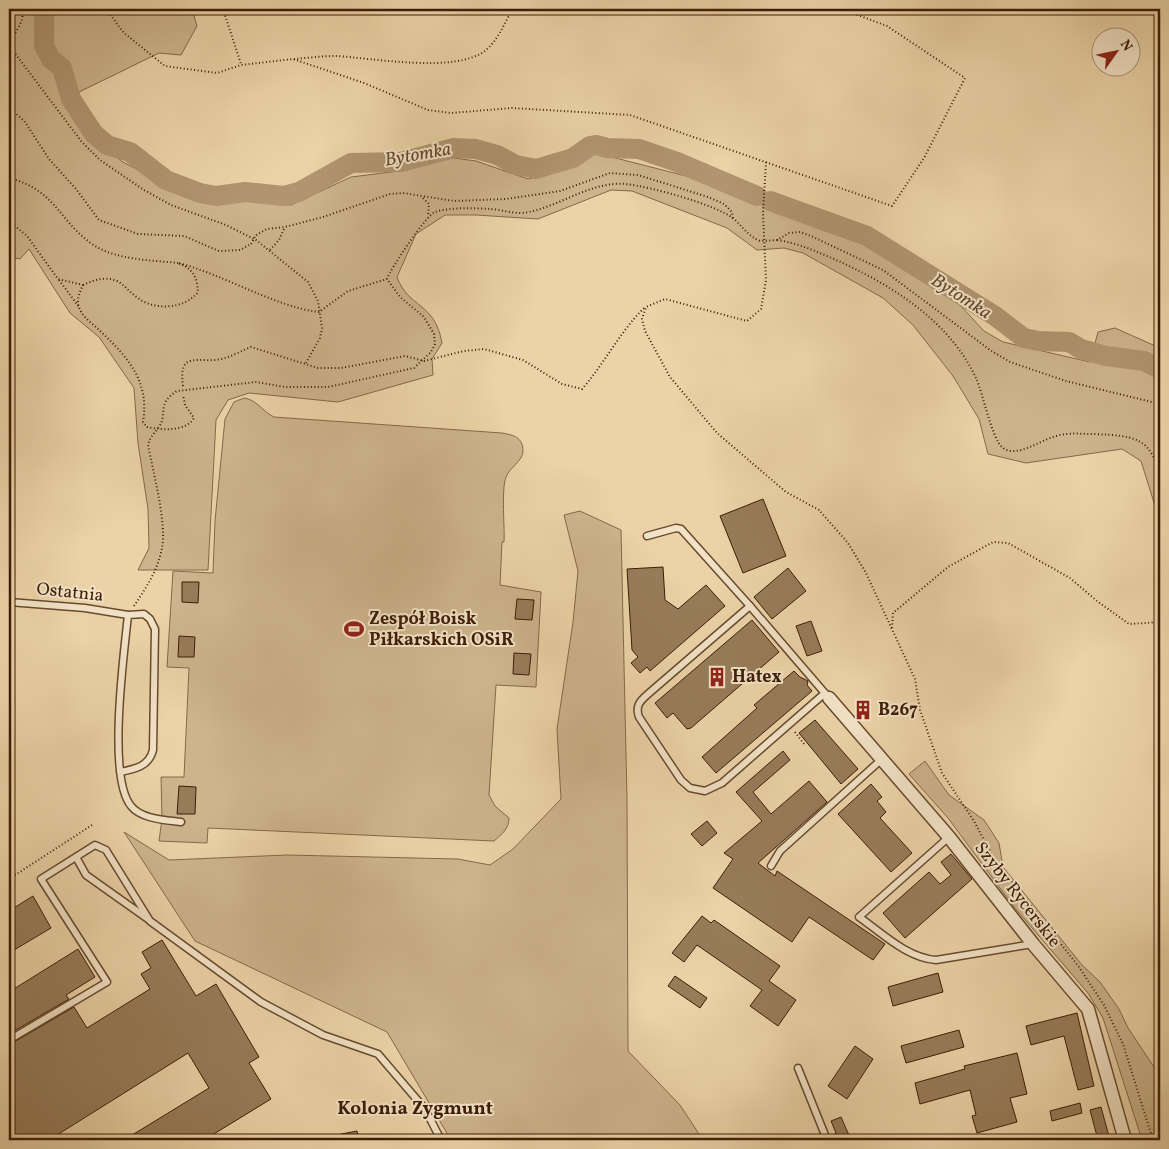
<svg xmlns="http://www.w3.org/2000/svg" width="1169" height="1149" viewBox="0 0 1169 1149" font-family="Vollkorn,serif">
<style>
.green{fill:#cdb48c;stroke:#856849}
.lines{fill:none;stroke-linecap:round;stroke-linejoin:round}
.river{stroke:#b09570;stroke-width:20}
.building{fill:#977c5a;stroke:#3d1d06}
.service-casing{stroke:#684a2e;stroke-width:9}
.minor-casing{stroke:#684a2e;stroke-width:15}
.path{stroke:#3d1d06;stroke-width:2;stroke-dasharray:1 2.5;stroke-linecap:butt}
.service{stroke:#f2e2c6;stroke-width:6}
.minor{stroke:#f2e2c6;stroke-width:12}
.path-bridge{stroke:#3d1d06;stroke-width:2;stroke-dasharray:1 2.5;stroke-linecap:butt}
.labels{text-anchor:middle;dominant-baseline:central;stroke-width:4;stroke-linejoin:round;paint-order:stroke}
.street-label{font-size:18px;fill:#3d1d06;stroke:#f2e2c6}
.poi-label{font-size:18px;font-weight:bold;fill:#3d1d06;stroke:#f2e2c6;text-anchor:start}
.water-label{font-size:19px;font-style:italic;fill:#65472b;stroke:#f2e2c6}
.neighbourhood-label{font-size:19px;font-weight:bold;fill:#3d1d06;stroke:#f2e2c6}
</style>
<rect width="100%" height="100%" fill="#ebd3a7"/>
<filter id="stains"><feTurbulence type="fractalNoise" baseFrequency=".004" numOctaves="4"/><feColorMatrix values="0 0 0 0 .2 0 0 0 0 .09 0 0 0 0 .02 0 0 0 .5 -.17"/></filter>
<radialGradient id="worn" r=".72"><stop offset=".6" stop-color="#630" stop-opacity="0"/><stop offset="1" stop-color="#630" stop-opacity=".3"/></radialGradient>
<g class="green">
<path d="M9,9H41L40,48L48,61L59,70L63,89L76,113L77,120L89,136L123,162L174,189L206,202L238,200L291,205L351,177L407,170L447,157L476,161L528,179L574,167L596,153L690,177L865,241L959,304L984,331L1003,342L1090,362L1098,332L1115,328L1160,348V513L1156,509L1141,461L1122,449L1026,463L988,454L979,419L953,376L913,325L883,298L803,253L784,248L757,250L727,228L632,191L611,190L538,219L476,215H445L416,234L397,277C408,308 435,302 442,343L432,359L433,375L338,402L249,393L228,400L216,420L208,570H138L149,548L148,509L138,443L134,388L99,337L70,313L29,249L20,259L9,257Z"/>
<polygon points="49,9 192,9 197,26 181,55 159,53 77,93 68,80 62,63 48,45"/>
<path d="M244,398C256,399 263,412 274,417L502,433C513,435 523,437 523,451C523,461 509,468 506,477C501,490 505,529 504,542H502L500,585L541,592L536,687L496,685L489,795L495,806L509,818C509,829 502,834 494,841L208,828L207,843L159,841L162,819L161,777H184L189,668L167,667L173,571L213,573L215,521L225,419L234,402Z"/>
<polygon points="580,511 621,530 627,799 628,1051 680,1105 703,1140 451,1140 387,1032 195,941 124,832 169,860 287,855 458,859 490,865 513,849 561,799 557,729 573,622 578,571 564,515"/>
<polygon points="925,761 949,795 984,820 999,843 1003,867 1082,965 1100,982 1119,1009 1128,1028 1160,1076 1160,1132 1157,1140 1142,1140 1103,1018 1088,993 1014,907 948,818 909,774"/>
</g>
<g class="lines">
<g class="river">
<polyline points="44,9 44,46 51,59 62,68 71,99 94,134 107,145 130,152 166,180 200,193 216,196 245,192 284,196 299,192 351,163 401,162 454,148 476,149 497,155 516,165 536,169 573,158 590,146 596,145 607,148 639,149 677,162 757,196"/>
<polyline points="770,201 867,236 995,316 1024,338 1038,341 1069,342 1081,349 1106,356 1144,361 1160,369"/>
</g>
</g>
<g class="building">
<polygon points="763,499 786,556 743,573 720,516"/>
<polygon points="663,567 665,600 678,609 706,585 725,606 650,671 647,667 640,673 631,663 638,657 632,650 627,569"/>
<polygon points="788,568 806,591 772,619 754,597"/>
<polygon points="182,582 199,582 198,603 182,602"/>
<polygon points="517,599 534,600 532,620 515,619"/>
<polygon points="752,620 779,652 691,728 687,729 673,713 667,718 655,703"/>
<polygon points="811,621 822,651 807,656 796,626"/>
<polygon points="179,636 195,637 194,657 178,657"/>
<polygon points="514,653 531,654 529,675 513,674"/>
<polygon points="794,671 800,677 808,681 807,685 812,691 716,773 702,757 757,708 754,705"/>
<polygon points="815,720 858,769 841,784 799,733"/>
<polygon points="783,751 790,760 753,792 771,814 809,781 827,802 758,863 775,876 777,871 885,944 873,960 809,917 792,942 713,888 733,859 724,853 762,821 736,792"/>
<polygon points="871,784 882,797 877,801 886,812 880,818 912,853 891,872 838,814"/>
<polygon points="179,786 196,787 195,814 177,814"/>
<polygon points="707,821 717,833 702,846 691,834"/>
<polygon points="951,854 972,879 905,938 883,913 929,872 940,884 951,875 941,862"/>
<polygon points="33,896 51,928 9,953 9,911"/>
<polygon points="702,916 711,923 714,920 780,966 769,981 796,1000 778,1026 750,1006 762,990 697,945 684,962 672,953"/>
<polygon points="162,940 196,996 216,984 259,1057 249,1063 271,1099 204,1140 124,1140 209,1088 188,1053 49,1140 9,1140 9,1045 74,1007 87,1028 150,989 141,974 151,968 142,952"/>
<polygon points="78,949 95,977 66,995 69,999 9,1034 9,992"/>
<polygon points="938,973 943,992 893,1006 888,987"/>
<polygon points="675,976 707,998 700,1008 668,986"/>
<polygon points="1077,1013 1094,1086 1078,1090 1064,1036 1031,1045 1026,1026"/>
<polygon points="959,1030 964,1047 906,1063 901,1046"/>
<polygon points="855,1046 873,1059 847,1099 828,1086"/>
<polygon points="1017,1053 1027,1094 1010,1098 1017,1122 977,1133 972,1116 976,1115 970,1090 920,1104 915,1083 965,1069 964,1066"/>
<polygon points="1080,1103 1082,1113 1052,1121 1050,1111"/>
<polygon points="1101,1107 1110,1140 1098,1140 1090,1110"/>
<polygon points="841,1117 851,1140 832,1140 831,1136 836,1133 831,1121"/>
<polygon points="357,1131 359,1140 332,1140 331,1136"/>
</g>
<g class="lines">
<defs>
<g id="service">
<polyline points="647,536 676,528 681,529 750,606"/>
<polyline points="9,602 85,608 128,615"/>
<path d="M825,693L722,783L705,791L690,788L681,780L639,717C635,706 640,701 648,694L750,606L829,698"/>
<path d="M120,772C136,769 149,766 153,750L155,629L150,619L144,614L128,615C124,654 107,777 131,806C141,819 165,820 181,822"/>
<path d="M949,837L859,917C882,933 907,958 936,960L1033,944"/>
<polyline points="76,857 86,875 148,919"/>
<polyline points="771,866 780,851 882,759"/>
<polyline points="9,1040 107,982 41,879 95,845 106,850 150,921 261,1002 323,1035 378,1054 425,1109 441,1140"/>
<polyline points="798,1068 827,1140"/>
</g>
<polyline id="minor" points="829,698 949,837 1033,944 1088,1009 1125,1140"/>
</defs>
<use href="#service" class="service-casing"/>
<use href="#minor" class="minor-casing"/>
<g class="path">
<path d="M22,9C26,24 10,34 11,48L81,141L100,160L144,190L171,205L226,225L256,240L308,282L318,301L322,328L320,338L306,363"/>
<polyline points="106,9 124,33 165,66 217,73 241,65 293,59 364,83 428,110 451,113 512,108 630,115 892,206 924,158 965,78 887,26 842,9"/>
<polyline points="223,9 241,64"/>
<path d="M294,59C307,58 322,56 336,56C373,58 457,74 486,50C499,39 504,23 513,9"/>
<polyline points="9,107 25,122 49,159 76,189 99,220 138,234 184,236 219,251 240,250 251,244"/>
<polyline points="766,162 763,213 766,280 761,309 747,321 665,299 646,307 642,319 645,331 670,377 717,433 786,492 819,510 848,543 866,573 915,679 920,710 942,773 974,821 994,859 1079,967 1104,1005 1123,1044 1153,1140"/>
<path d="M9,178C56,190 58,220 92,244C115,260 150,260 178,263"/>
<polyline points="423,198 429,204 428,215"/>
<path d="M9,221L27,236L58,279L83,285C80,292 76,299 79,307C82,317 92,323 99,330C127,356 150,381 143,422L147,427C161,430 186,432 194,418L185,405L183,395"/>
<polyline points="256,235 267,229 285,227 323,217 390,194 403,193 454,201 506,199 560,191 610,173 638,175 708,197 724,204 732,212 733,219"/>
<path d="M777,240C798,243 815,251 834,259C890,284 949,320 976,378C983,393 992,440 1003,448C1017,458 1039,441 1053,437C1066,432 1080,434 1094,434C1134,436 1153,436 1160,481"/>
<polyline points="270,250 279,240 285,227"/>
<polyline points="59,280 79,307"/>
<path d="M83,285C94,280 105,276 117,281C125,285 130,293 138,298C155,311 185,309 198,292C197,276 193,269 178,263C223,274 275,307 319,312L348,291L387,279"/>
<path d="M183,386C178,349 199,364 221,359C231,357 241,351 251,347L318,368H341L405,356L424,361L464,351L484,349L523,360L562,384L582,389C605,363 619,333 644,308"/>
<path d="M134,606C146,588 158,570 162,548C167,524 153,471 148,445C150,437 153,435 158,428C169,414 155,405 177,391L256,382L285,387H328L414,368L431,352L435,344L434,334L424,317L400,297L387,279C390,270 426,215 435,212C450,207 475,208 491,209C504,210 516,215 529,212C562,205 592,181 626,184C651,187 715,204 734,219C743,227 748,236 760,241L777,240L789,233L800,232L811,236L883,270L990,350L1010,362L1066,381L1160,404"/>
<polyline points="892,628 893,613 948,567 993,542 1008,543 1070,578 1097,601 1129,624 1160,622"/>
<polyline points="795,732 804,744"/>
<polyline points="9,879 92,825"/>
</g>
<use href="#service" class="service"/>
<use href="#minor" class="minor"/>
<polyline class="path-bridge" points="251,244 256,235"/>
</g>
<defs>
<symbol id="stadium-bare" viewBox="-9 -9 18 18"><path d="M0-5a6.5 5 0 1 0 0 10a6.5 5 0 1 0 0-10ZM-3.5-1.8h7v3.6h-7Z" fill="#8f2418" stroke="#f2e2c6" stroke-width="2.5" paint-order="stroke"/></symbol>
<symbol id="building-bare" viewBox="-9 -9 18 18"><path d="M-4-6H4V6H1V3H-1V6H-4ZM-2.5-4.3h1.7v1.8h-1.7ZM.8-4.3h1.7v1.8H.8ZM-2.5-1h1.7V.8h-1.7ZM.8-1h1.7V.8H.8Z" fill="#8f2418" stroke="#f2e2c6" stroke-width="2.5" paint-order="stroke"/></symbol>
</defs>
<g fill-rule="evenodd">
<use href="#stadium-bare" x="340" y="615" width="28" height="28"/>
<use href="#building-bare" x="703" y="663" width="28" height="28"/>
<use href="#building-bare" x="849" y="696" width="28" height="28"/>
</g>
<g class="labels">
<g class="street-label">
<text transform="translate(70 593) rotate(6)">Ostatnia</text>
<text transform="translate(1017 895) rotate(52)">Szyby Rycerskie</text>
</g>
<g class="poi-label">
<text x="369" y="619">Zespół Boisk<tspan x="369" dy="21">Piłkarskich OSiR</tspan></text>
<text x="732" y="677">Hatex</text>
<text x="878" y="710">B267</text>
</g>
<g class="water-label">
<text transform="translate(418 155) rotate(-10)">Bytomka</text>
<text transform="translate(961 297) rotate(33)">Bytomka</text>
</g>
<g class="neighbourhood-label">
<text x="415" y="1109">Kolonia Zygmunt</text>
</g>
</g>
<rect width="1169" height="1149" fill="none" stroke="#ebd3a7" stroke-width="30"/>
<rect x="10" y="10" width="1149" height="1129" fill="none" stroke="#3d1d06" stroke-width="2.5"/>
<rect x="15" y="15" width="1139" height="1119" fill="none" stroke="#3d1d06"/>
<g transform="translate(1116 52) rotate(57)"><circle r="24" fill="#f2e2c6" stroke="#aa9379"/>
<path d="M0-4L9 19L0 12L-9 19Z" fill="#8f2418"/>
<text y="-8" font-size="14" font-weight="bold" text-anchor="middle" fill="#3d1d06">N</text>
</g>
<rect width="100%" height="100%" filter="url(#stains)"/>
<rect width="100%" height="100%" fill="url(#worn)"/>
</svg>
